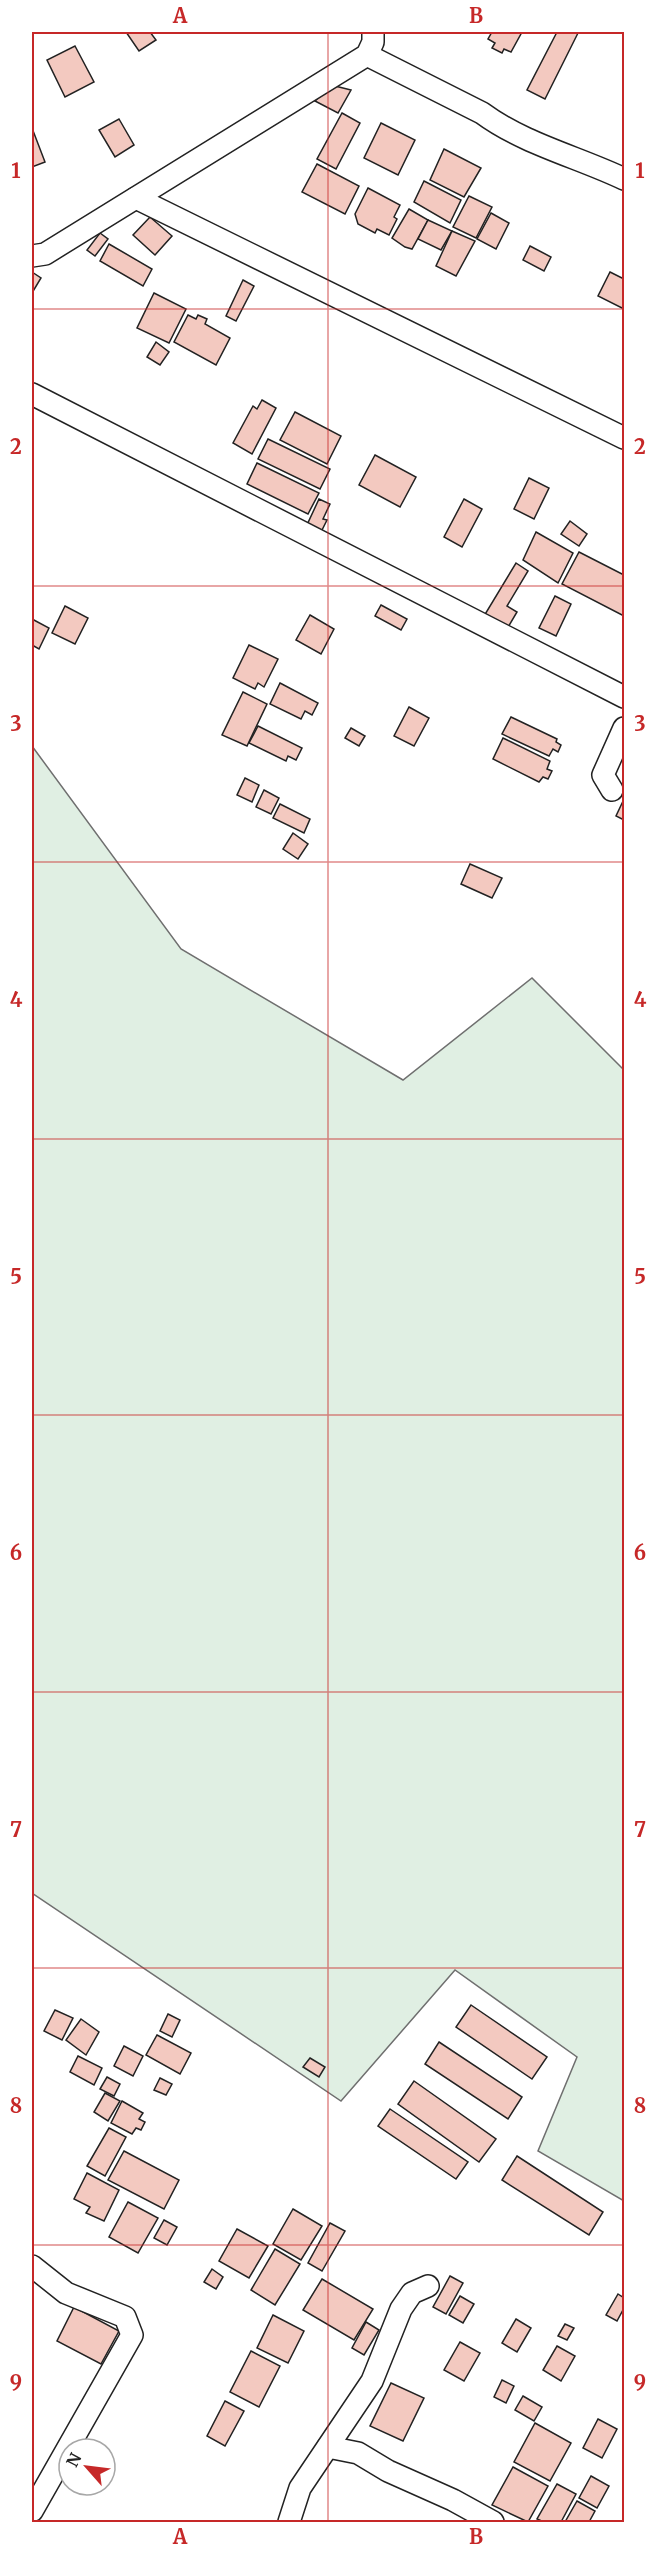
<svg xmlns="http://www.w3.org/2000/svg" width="656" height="2554" viewBox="0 0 656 2554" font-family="Merriweather,serif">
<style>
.green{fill:#e0efe3;stroke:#6f6f6f;stroke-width:1.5}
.building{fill:#f3c9c0;stroke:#222;stroke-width:1.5}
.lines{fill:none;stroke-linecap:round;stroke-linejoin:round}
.minor-casing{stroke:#222;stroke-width:24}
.minor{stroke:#fff;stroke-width:21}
.grid{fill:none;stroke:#c62828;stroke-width:1.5;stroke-opacity:0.55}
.neatline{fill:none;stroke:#c62828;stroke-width:2}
.grid-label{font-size:20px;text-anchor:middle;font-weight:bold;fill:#c62828}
</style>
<rect width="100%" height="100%" fill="#fff"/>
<polygon class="green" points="32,746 181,949 403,1080 532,978 624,1070 624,2201 538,2151 577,2057 455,1970 341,2101 32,1893"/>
<g class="building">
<polygon points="126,32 150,32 156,40 139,51"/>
<polygon points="492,32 522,32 511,52 504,49 502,53 492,48 495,43 488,39"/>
<polygon points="557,32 578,33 545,99 527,90"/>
<polygon points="75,46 94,82 65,97 47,60"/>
<polygon points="331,85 351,90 338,113 315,101"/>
<polygon points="342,113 360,123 336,169 317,159"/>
<polygon points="119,119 134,145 115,157 99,130"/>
<polygon points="381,123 415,140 398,175 364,158"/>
<polygon points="32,128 45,162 32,167"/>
<polygon points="444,149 481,168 464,197 430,180"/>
<polygon points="317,164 359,186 345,214 302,192"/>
<polygon points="424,181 461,200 450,223 414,202"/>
<polygon points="368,188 400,205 394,217 397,219 389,235 377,229 375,233 358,224 355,214"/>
<polygon points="469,196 492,207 476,238 453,227"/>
<polygon points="409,209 428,220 412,249 405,247 392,238"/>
<polygon points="491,213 509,223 496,249 477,239"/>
<polygon points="150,217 172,236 155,255 133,235"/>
<polygon points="428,220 452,231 441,250 418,239"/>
<polygon points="452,231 475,241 456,276 436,266"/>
<polygon points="100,233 108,239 95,256 87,250"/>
<polygon points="109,244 152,269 143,286 100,261"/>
<polygon points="530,246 551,257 544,271 523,260"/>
<polygon points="32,272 41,278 32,293"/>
<polygon points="610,272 624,279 624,309 598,296"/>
<polygon points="243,280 254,286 236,321 226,316"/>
<polygon points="154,293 186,309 169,343 137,328"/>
<polygon points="188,315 196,319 198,315 207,319 205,324 230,338 216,365 174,342"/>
<polygon points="156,342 169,352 160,365 147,357"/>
<polygon points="262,400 276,408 252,454 233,443 253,406 257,409"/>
<polygon points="295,412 341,436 327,464 280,440"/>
<polygon points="268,439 330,469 320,489 258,459"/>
<polygon points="375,455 416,477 400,507 359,485"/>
<polygon points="257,463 319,493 308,514 247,484"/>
<polygon points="529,478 549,488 534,519 514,509"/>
<polygon points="319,499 330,504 323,519 327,520 320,534 306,527"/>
<polygon points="464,499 482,509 462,547 444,537"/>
<polygon points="570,521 587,534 579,546 561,534"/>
<polygon points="536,532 573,553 558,583 523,560"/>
<polygon points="579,552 624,575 624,616 562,584"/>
<polygon points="516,563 528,571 507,606 517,612 507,629 484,616"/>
<polygon points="555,596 571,604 556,636 539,628"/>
<polygon points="381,605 407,619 401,630 375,616"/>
<polygon points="65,606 88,618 75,644 52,633"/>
<polygon points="310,615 334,629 321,654 296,640"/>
<polygon points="32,619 49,628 39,649 32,645"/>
<polygon points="249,645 278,659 264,687 258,683 255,689 233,678"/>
<polygon points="280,683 318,703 312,715 305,711 301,719 270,704"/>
<polygon points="243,692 267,704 247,746 222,735"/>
<polygon points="409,707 429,718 414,746 394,736"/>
<polygon points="511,717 557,739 556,742 561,745 558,752 553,749 549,756 502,734"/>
<polygon points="258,726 302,748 296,760 288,756 286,761 249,743"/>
<polygon points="351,728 365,736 359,746 345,738"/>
<polygon points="503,738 550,761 547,769 552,771 548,779 543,777 539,782 493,759"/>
<polygon points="245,778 259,785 252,802 237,795"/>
<polygon points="264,790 279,798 271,814 256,807"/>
<polygon points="624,799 624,820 616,816"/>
<polygon points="280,804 310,819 304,833 273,818"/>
<polygon points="293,833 308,844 298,859 283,849"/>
<polygon points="470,864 502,878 492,898 461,884"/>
<polygon points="471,2005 547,2057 532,2079 456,2027"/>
<polygon points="55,2010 73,2018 62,2040 44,2031"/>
<polygon points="168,2014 180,2020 172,2037 160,2031"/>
<polygon points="81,2019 99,2032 86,2055 66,2040"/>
<polygon points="157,2035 191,2053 180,2074 146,2055"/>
<polygon points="439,2042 522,2097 508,2119 425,2064"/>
<polygon points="124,2046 143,2056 133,2076 114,2066"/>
<polygon points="78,2056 102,2068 94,2085 70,2072"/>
<polygon points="310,2058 325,2067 319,2077 303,2067"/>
<polygon points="107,2077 120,2084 114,2096 100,2089"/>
<polygon points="160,2078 172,2084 166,2095 154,2090"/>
<polygon points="414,2081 496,2139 479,2162 398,2104"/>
<polygon points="105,2093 120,2101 108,2121 94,2112"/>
<polygon points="122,2101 143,2113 139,2119 145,2122 141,2130 136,2128 132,2134 111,2123"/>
<polygon points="390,2109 468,2162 456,2179 378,2126"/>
<polygon points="109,2128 126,2137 105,2176 87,2166"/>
<polygon points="124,2151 179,2180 164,2209 108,2180"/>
<polygon points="517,2156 603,2212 589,2235 502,2180"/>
<polygon points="87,2173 119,2190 104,2221 86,2213 90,2207 74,2199"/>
<polygon points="128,2202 158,2218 138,2253 109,2237"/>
<polygon points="293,2209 322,2226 301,2260 273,2244"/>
<polygon points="164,2220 177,2227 167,2245 154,2238"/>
<polygon points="330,2223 345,2231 322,2271 308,2263"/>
<polygon points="237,2229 268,2246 249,2278 219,2261"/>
<polygon points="275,2249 300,2264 275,2305 251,2290"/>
<polygon points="212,2269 223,2277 216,2289 204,2282"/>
<polygon points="450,2276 463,2283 446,2314 433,2307"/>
<polygon points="322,2279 373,2309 354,2340 303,2310"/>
<polygon points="618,2294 624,2298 624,2308 617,2321 606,2315"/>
<polygon points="460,2296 474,2304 463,2323 449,2315"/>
<polygon points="74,2307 119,2331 101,2364 57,2341"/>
<polygon points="273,2315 304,2331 288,2363 257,2348"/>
<polygon points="516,2319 531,2328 517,2352 502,2343"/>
<polygon points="366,2322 379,2330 364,2355 352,2348"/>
<polygon points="565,2324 574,2328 567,2340 558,2336"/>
<polygon points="460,2342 480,2353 464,2381 444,2370"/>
<polygon points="557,2346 575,2356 561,2381 543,2370"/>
<polygon points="251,2351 280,2366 259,2407 230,2392"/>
<polygon points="502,2380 514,2386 506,2403 494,2397"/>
<polygon points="391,2383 424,2398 403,2441 370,2426"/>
<polygon points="523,2396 542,2407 534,2421 515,2410"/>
<polygon points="225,2401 244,2411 225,2446 207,2436"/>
<polygon points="598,2419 617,2429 602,2458 583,2448"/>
<polygon points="535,2423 571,2443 550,2481 514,2462"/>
<polygon points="513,2467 548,2486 528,2522 492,2505"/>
<polygon points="591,2476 609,2486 597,2508 579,2498"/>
<polygon points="557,2484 576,2494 561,2522 544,2522 537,2519"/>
<polygon points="577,2501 595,2511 589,2522 565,2522"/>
</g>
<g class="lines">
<defs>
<g id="minor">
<path d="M367,55L482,113C524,144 578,157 624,179"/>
<polyline points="136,198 624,438"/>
<polyline points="32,256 45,254 367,55 373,42 373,32"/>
<polyline points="32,394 624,697"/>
<polyline points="612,790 603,775 624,728"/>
<polyline points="32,2266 66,2293 125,2317 132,2335 32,2511"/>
<polyline points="328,2447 358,2453 388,2471 453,2500 493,2522"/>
<polyline points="289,2522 300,2488 372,2381 401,2309 412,2293 428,2286"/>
</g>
</defs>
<use href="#minor" class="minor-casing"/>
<use href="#minor" class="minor"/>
</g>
<path class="grid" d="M328,32V2522M32,309H624M32,586H624M32,862H624M32,1139H624M32,1415H624M32,1692H624M32,1968H624M32,2245H624"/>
<rect width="656" height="2554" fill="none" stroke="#ffffff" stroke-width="66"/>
<g transform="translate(87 2467) rotate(298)"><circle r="28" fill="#ffffff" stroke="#a7a7a7" stroke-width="1.5"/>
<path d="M0-4.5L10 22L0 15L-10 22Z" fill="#c62828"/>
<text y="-9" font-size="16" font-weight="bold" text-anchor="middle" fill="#222222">N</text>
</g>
<rect x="33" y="33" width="590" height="2488" class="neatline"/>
<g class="grid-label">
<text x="180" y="23">A</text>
<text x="476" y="23">B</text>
<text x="16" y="178">1</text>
<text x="640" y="178">1</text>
<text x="16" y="454">2</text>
<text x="640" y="454">2</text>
<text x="16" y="731">3</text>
<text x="640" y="731">3</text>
<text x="16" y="1007">4</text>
<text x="640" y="1007">4</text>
<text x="16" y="1284">5</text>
<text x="640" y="1284">5</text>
<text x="16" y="1560">6</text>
<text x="640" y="1560">6</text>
<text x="16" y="1837">7</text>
<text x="640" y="1837">7</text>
<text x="16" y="2113">8</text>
<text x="640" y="2113">8</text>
<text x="16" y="2390">9</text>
<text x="640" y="2390">9</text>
<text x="180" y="2544">A</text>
<text x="476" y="2544">B</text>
</g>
</svg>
